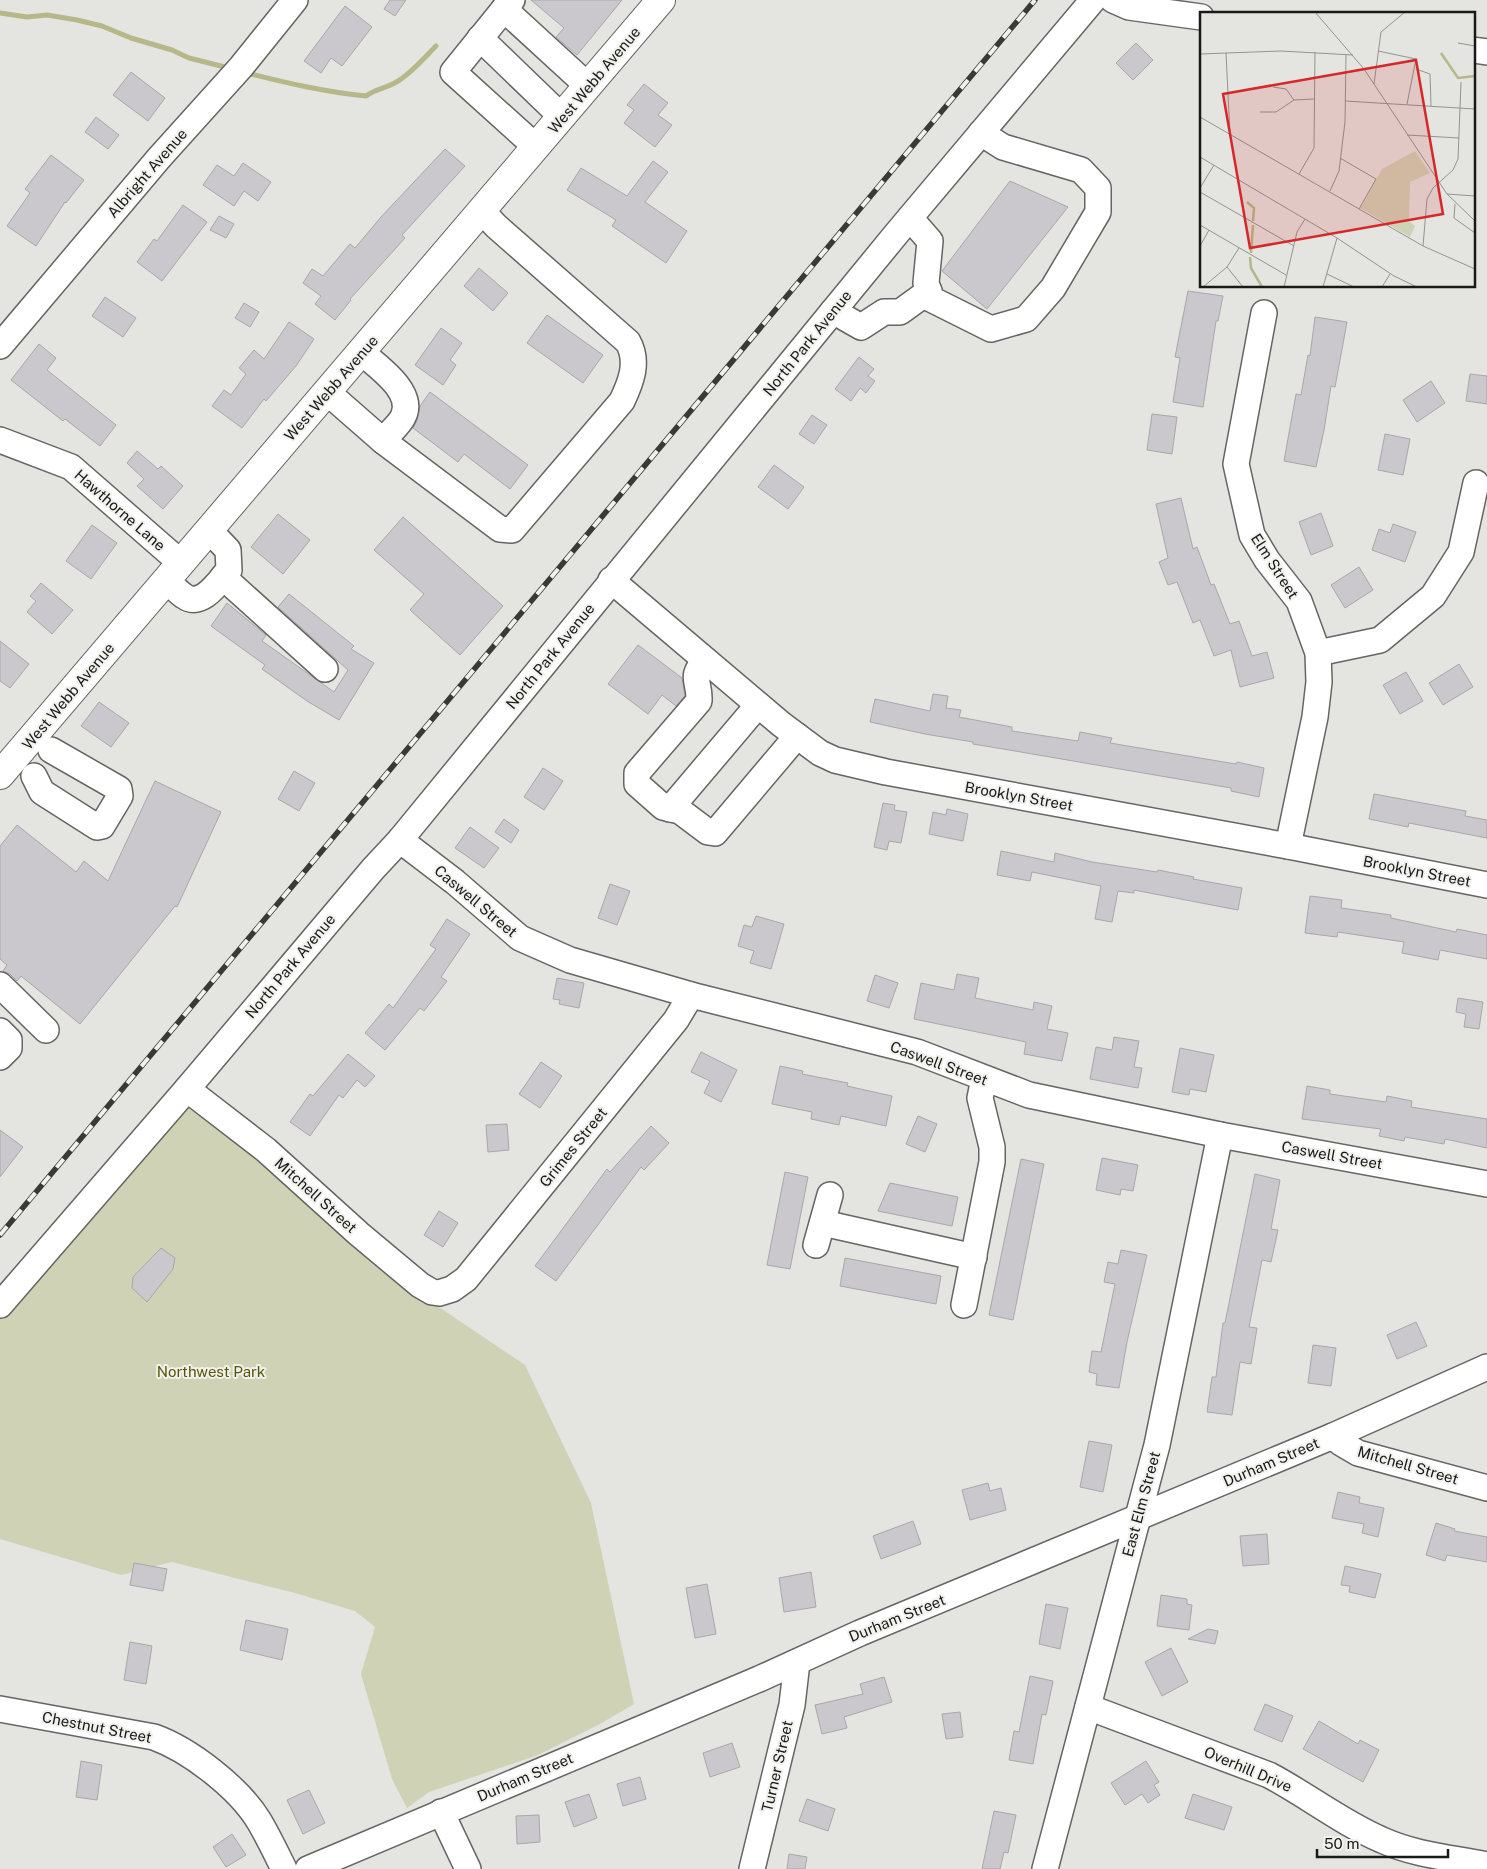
<svg xmlns="http://www.w3.org/2000/svg" width="1487" height="1869" viewBox="0 0 1487 1869" font-family="'Public Sans',sans-serif">
<style>
.green{fill:#d0d2b5}
.lines{fill:none;stroke-linecap:round;stroke-linejoin:round}
.stream{stroke:#b7b889;stroke-width:5}
.building{fill:#cac8cc;stroke:#a9a7aa}
.minor-casing{stroke:#656562;stroke-width:28}
.highway-casing{stroke:#656562;stroke-width:30}
.minor{stroke:#fff;stroke-width:25}
.highway{stroke:#fff;stroke-width:28}
.rail-casing{stroke:#393937;stroke-width:5.5}
.rail{stroke:#f1f1ed;stroke-width:4;stroke-dasharray:11;stroke-linecap:butt}
.labels{text-anchor:middle;dominant-baseline:central;stroke-width:4;stroke-linejoin:round;paint-order:stroke}
.street-label{font-size:15px;fill:#191918;stroke:#f1f1ed}
.park-label{font-size:15px;fill:#565603;stroke:#f1f1ed}
.inset-river{fill:none;stroke:#b7b889;stroke-width:2.5}
.inset-road{fill:none;stroke:#939390;stroke-width:1}
.view{fill:#d62828;fill-opacity:0.15;stroke:#d62828;stroke-width:2.5}
.inset-edge{fill:none;stroke:#191918;stroke-width:2.5}
</style>
<rect width="100%" height="100%" fill="#e4e4e0"/>
<polygon class="green" points="191,1099 430,1301 525,1365 591,1503 634,1704 600,1724 538,1755 429,1792 407,1808 392,1779 361,1674 375,1627 355,1611 295,1593 172,1562 121,1575 0,1539 0,1318 26,1285"/>
<g class="lines">
<g class="stream">
<polyline points="0,13 27,17 47,15 77,20 102,26 131,38 172,50 189,58 229,68"/>
<path d="M247,73C287,83 325,92 366,96C376,88 390,88 401,79C414,70 425,57 436,46"/>
</g>
</g>
<g class="building">
<polygon points="390,0 406,0 395,16 384,9"/>
<polygon points="531,0 622,0 577,55 556,37 564,28"/>
<polygon points="345,6 372,27 342,66 331,58 321,73 304,61"/>
<polygon points="1136,43 1153,60 1133,80 1116,63"/>
<polygon points="131,72 165,98 148,121 113,95"/>
<polygon points="644,84 668,103 658,115 672,125 655,147 624,123 634,110 627,105"/>
<polygon points="96,117 119,135 108,149 85,132"/>
<polygon points="445,149 465,166 402,235 405,238 350,299 351,300 335,320 315,304 321,296 303,283 312,269 323,276 350,244 355,248 381,217"/>
<polygon points="51,155 84,180 66,203 65,202 36,246 7,226 30,193 25,189"/>
<polygon points="653,161 668,172 645,202 687,231 666,263 612,226 616,220 567,190 581,168 627,196"/>
<polygon points="243,163 271,182 258,201 244,191 234,206 203,185 217,165 234,176"/>
<polygon points="1010,181 1068,207 987,309 942,271"/>
<polygon points="183,205 207,222 162,281 137,262 154,239 157,241"/>
<polygon points="219,216 234,224 226,238 210,230"/>
<polygon points="479,268 508,293 493,311 464,286"/>
<polygon points="1188,291 1223,296 1218,321 1216,321 1203,407 1173,402 1180,358 1175,357"/>
<polygon points="105,297 136,318 123,337 92,316"/>
<polygon points="244,303 259,312 250,327 235,318"/>
<polygon points="547,315 603,355 583,383 527,343"/>
<polygon points="1315,317 1347,322 1335,387 1331,386 1324,430 1316,467 1284,461 1296,394 1301,395 1308,355 1310,356"/>
<polygon points="289,322 314,339 296,366 266,401 264,399 242,428 212,406 224,390 231,395 246,374 239,368 254,350 264,359"/>
<polygon points="441,328 462,343 450,360 456,365 443,385 415,365"/>
<polygon points="39,344 56,358 47,370 116,425 100,446 65,419 63,421 11,380"/>
<polygon points="859,357 874,369 868,376 875,381 866,393 860,388 851,401 835,389"/>
<polygon points="1470,374 1487,376 1487,404 1466,401"/>
<polygon points="1431,381 1445,403 1417,422 1403,400"/>
<polygon points="430,392 528,465 510,489 464,454 458,462 413,428 417,421 420,406"/>
<polygon points="1152,414 1177,417 1172,454 1147,450"/>
<polygon points="812,415 827,425 814,444 799,434"/>
<polygon points="1385,434 1410,439 1403,475 1378,470"/>
<polygon points="137,451 158,469 161,466 183,486 163,509 137,486 144,479 127,463"/>
<polygon points="774,465 804,487 788,509 758,487"/>
<polygon points="1181,498 1193,549 1197,547 1211,585 1214,584 1230,624 1239,621 1252,656 1267,652 1274,678 1240,687 1231,650 1214,656 1200,620 1193,623 1177,582 1168,585 1159,562 1168,558 1156,504"/>
<polygon points="1321,513 1333,546 1311,555 1299,522"/>
<polygon points="278,514 310,540 283,574 251,547"/>
<polygon points="403,517 503,606 460,655 410,610 424,594 374,550"/>
<polygon points="1393,524 1416,532 1405,562 1372,550 1379,529 1390,533"/>
<polygon points="92,525 117,543 91,579 66,561"/>
<polygon points="1359,567 1373,590 1345,608 1331,585"/>
<polygon points="41,583 73,610 52,634 27,612 36,601 30,596"/>
<polygon points="289,594 354,646 351,649 374,663 339,720 307,701 262,669 265,665 211,626 227,603 266,635 262,641 334,692 348,670 278,607"/>
<polygon points="0,641 29,664 10,688 0,681"/>
<polygon points="638,645 682,678 685,696 676,706 662,695 648,714 608,684"/>
<polygon points="1459,664 1473,687 1443,705 1429,683"/>
<polygon points="1406,672 1423,701 1400,714 1383,685"/>
<polygon points="933,694 948,696 946,708 961,710 959,717 1012,727 1012,731 1078,741 1080,732 1112,738 1110,743 1236,764 1237,762 1264,768 1259,797 1231,791 1231,788 1009,750 973,744 973,742 925,734 870,722 875,699 930,711"/>
<polygon points="99,702 129,723 111,747 81,726"/>
<polygon points="543,768 563,781 544,810 524,797"/>
<polygon points="294,771 315,783 299,811 278,799"/>
<polygon points="155,781 221,812 177,907 175,906 80,1024 21,976 17,981 10,974 3,971 7,965 0,959 0,846 17,825 76,872 84,861 108,881"/>
<polygon points="1374,794 1466,811 1465,816 1487,820 1487,838 1409,823 1408,827 1369,819"/>
<polygon points="883,803 895,805 894,810 907,812 901,843 889,841 887,850 874,847"/>
<polygon points="947,809 968,814 963,841 929,834 933,812 946,815"/>
<polygon points="504,819 519,830 511,843 495,832"/>
<polygon points="470,827 499,848 484,868 455,848"/>
<polygon points="1001,851 1054,862 1055,853 1092,862 1157,872 1158,870 1194,877 1193,879 1242,888 1238,910 1134,890 1134,893 1118,891 1112,922 1095,919 1101,886 1032,872 1030,881 997,875"/>
<polygon points="610,884 630,891 617,925 598,918"/>
<polygon points="1310,896 1342,900 1341,908 1391,915 1391,918 1456,932 1457,929 1487,935 1487,959 1440,950 1438,960 1402,953 1404,942 1338,932 1337,937 1305,933"/>
<polygon points="756,916 784,924 771,969 750,963 754,951 738,946 744,925 752,927"/>
<polygon points="447,919 470,934 441,977 447,981 424,1011 420,1008 385,1050 365,1033 389,1004 393,1008 436,949 430,945"/>
<polygon points="957,974 979,978 975,998 1033,1010 1034,1002 1052,1006 1047,1029 1068,1033 1062,1061 1024,1054 1026,1042 914,1019 921,983 954,990"/>
<polygon points="875,975 898,983 889,1008 867,1001"/>
<polygon points="557,978 584,983 579,1008 559,1004 560,1000 553,999"/>
<polygon points="1458,998 1483,1002 1479,1029 1464,1027 1466,1014 1456,1012"/>
<polygon points="1114,1037 1139,1041 1134,1067 1142,1068 1138,1088 1090,1079 1096,1047 1112,1050"/>
<polygon points="1180,1048 1214,1055 1206,1092 1190,1089 1189,1095 1172,1092"/>
<polygon points="701,1052 737,1070 721,1102 704,1093 710,1081 691,1072"/>
<polygon points="348,1054 375,1076 365,1087 357,1080 343,1098 339,1095 310,1136 290,1122 310,1094 313,1096"/>
<polygon points="541,1062 562,1076 540,1108 519,1094"/>
<polygon points="780,1066 803,1071 802,1074 848,1083 847,1086 892,1096 886,1126 841,1116 839,1125 811,1119 812,1112 772,1104"/>
<polygon points="1307,1086 1330,1090 1330,1094 1386,1102 1387,1096 1412,1101 1411,1107 1487,1119 1487,1148 1445,1139 1444,1144 1405,1137 1404,1141 1379,1136 1381,1129 1302,1119"/>
<polygon points="918,1116 937,1124 925,1152 906,1144"/>
<polygon points="507,1124 509,1150 488,1152 486,1125"/>
<polygon points="651,1126 669,1143 644,1170 641,1167 556,1281 535,1266 607,1169 610,1172"/>
<polygon points="0,1130 23,1147 0,1177"/>
<polygon points="1102,1158 1138,1165 1133,1191 1121,1189 1120,1195 1096,1190"/>
<polygon points="1021,1159 1044,1164 1013,1320 989,1315"/>
<polygon points="785,1172 808,1177 790,1269 767,1265"/>
<polygon points="1255,1174 1280,1180 1271,1229 1278,1230 1271,1262 1262,1260 1249,1327 1257,1328 1251,1364 1240,1362 1232,1415 1207,1412 1212,1377 1216,1377 1223,1323 1225,1323"/>
<polygon points="890,1183 958,1197 952,1226 878,1211"/>
<polygon points="439,1211 458,1223 443,1247 424,1235"/>
<polygon points="161,1248 175,1258 173,1269 147,1302 132,1288 133,1277"/>
<polygon points="1121,1250 1147,1255 1127,1342 1119,1388 1096,1385 1097,1374 1089,1372 1092,1351 1101,1352 1115,1284 1104,1282 1108,1262 1118,1264"/>
<polygon points="845,1258 941,1276 936,1304 840,1286"/>
<polygon points="1416,1322 1427,1346 1397,1359 1387,1335"/>
<polygon points="1313,1345 1336,1348 1331,1386 1308,1383"/>
<polygon points="1089,1441 1112,1445 1103,1492 1080,1487"/>
<polygon points="988,1483 990,1491 1001,1488 1006,1510 970,1520 962,1490"/>
<polygon points="1338,1492 1360,1497 1359,1503 1384,1508 1378,1537 1362,1533 1364,1524 1332,1518"/>
<polygon points="913,1521 921,1544 881,1559 873,1536"/>
<polygon points="1436,1523 1455,1529 1454,1531 1487,1537 1487,1562 1447,1555 1445,1561 1426,1555"/>
<polygon points="1267,1534 1269,1564 1243,1566 1240,1536"/>
<polygon points="134,1563 167,1569 163,1591 130,1585"/>
<polygon points="1345,1566 1381,1574 1375,1598 1349,1592 1350,1586 1341,1585"/>
<polygon points="811,1572 816,1607 784,1612 779,1578"/>
<polygon points="707,1584 716,1634 695,1638 686,1588"/>
<polygon points="1161,1595 1187,1599 1187,1604 1192,1605 1189,1630 1157,1626"/>
<polygon points="1046,1604 1068,1608 1060,1649 1039,1644"/>
<polygon points="246,1620 288,1629 282,1660 240,1650"/>
<polygon points="1208,1629 1218,1631 1215,1644 1188,1639"/>
<polygon points="130,1642 152,1646 146,1684 124,1680"/>
<polygon points="1171,1648 1188,1682 1162,1696 1145,1662"/>
<polygon points="1030,1676 1053,1681 1046,1715 1042,1714 1033,1764 1009,1760 1014,1731 1019,1732"/>
<polygon points="884,1677 892,1702 844,1717 847,1728 822,1734 815,1705 863,1694 860,1684"/>
<polygon points="1265,1704 1293,1716 1282,1742 1254,1730"/>
<polygon points="960,1712 963,1737 946,1739 942,1714"/>
<polygon points="1319,1721 1358,1744 1360,1740 1379,1750 1363,1782 1303,1749"/>
<polygon points="732,1743 740,1767 710,1777 703,1753"/>
<polygon points="81,1761 102,1765 97,1800 76,1797"/>
<polygon points="1146,1761 1159,1782 1154,1785 1160,1795 1148,1803 1142,1794 1125,1805 1111,1783"/>
<polygon points="640,1777 646,1799 623,1806 617,1784"/>
<polygon points="309,1790 325,1823 303,1834 287,1800"/>
<polygon points="589,1794 597,1818 574,1827 565,1802"/>
<polygon points="1193,1794 1232,1807 1224,1830 1185,1818"/>
<polygon points="807,1799 835,1809 828,1831 799,1821"/>
<polygon points="994,1811 1016,1815 1008,1853 1004,1852 1000,1869 982,1869"/>
<polygon points="539,1815 540,1842 517,1844 516,1816"/>
<polygon points="232,1834 246,1855 226,1867 213,1847"/>
<polygon points="789,1854 807,1857 805,1869 787,1869"/>
</g>
<g class="lines">
<defs>
<g id="minor">
<polyline points="512,0 504,9 588,86"/>
<polyline points="1113,0 1129,7 1201,17"/>
<polyline points="504,9 453,72 536,147"/>
<polyline points="480,38 562,117"/>
<polyline points="1473,50 1487,52"/>
<polyline points="910,218 930,241 926,283 931,299 991,329 1026,319 1053,288 1098,212 1098,188 1081,170 1003,147 981,133"/>
<polyline points="833,311 861,327 884,312 900,312 929,291"/>
<polyline points="1264,313 1236,464 1252,535 1267,560 1299,601 1318,653 1319,682 1315,717 1288,846"/>
<polyline points="0,346 159,158 241,67 295,0"/>
<path d="M327,392L383,441C389,433 399,425 403,417C416,392 377,366 361,352"/>
<polyline points="0,440 71,467 181,563"/>
<path d="M383,441L500,529L512,530L622,401C631,382 639,362 628,342L496,226L482,211"/>
<polyline points="223,577 325,669"/>
<path d="M166,580C172,585 178,592 184,596C202,609 219,581 229,570L228,550L209,530"/>
<polyline points="611,580 781,724 820,753 835,760 886,772 1288,846 1487,885"/>
<polyline points="1318,653 1380,640 1433,596 1461,552 1476,483"/>
<path d="M705,660C689,679 700,680 699,701L637,773V784L663,807L680,811L708,832L715,833L797,736"/>
<polyline points="34,776 42,792 97,827 102,826 120,796 119,789 51,750"/>
<polyline points="670,809 758,705"/>
<polyline points="400,840 455,882 520,938 570,960 691,995 917,1052 1029,1095 1220,1135 1487,1184"/>
<polyline points="0,985 46,1030"/>
<polyline points="0,1031 9,1040 9,1048 0,1057"/>
<polyline points="187,1089 266,1150 359,1234 420,1285 432,1292 439,1293 452,1289 466,1279 676,1020 691,995"/>
<polyline points="823,1223 974,1257"/>
<polyline points="816,1245 830,1195"/>
<polyline points="0,1305 187,1089 373,869 400,840 897,233 1093,0"/>
<polyline points="964,1305 992,1162 992,1147 980,1098 984,1079"/>
<polyline points="1333,1436 1341,1443 1358,1453 1487,1488"/>
<path d="M1088,1707L1269,1775C1307,1795 1342,1823 1382,1840C1415,1855 1452,1858 1487,1865"/>
<path d="M0,1709L154,1737C190,1750 239,1788 259,1821C268,1836 276,1853 284,1869"/>
<polyline points="441,1812 468,1869"/>
<polyline points="308,1869 759,1679 860,1633 1333,1436 1487,1367"/>
<polyline points="752,1869 792,1705 797,1662"/>
<polyline points="1045,1869 1157,1445 1220,1135"/>
</g>
<polyline id="highway" points="0,775 661,0"/>
</defs>
<use href="#minor" class="minor-casing"/>
<use href="#highway" class="highway-casing"/>
<use href="#minor" class="minor"/>
<use href="#highway" class="highway"/>
<defs>
<polyline id="rail" points="0,1235 1035,0"/>
</defs>
<use href="#rail" class="rail-casing"/>
<use href="#rail" class="rail"/>
</g>
<g class="labels">
<g class="street-label">
<text transform="translate(594 80) rotate(-50)">West Webb Avenue</text>
<text transform="translate(147 173) rotate(-49)">Albright Avenue</text>
<text transform="translate(807 343) rotate(-51)">North Park Avenue</text>
<text transform="translate(331 388) rotate(-49)">West Webb Avenue</text>
<text transform="translate(120 510) rotate(41)">Hawthorne Lane</text>
<text transform="translate(1275 566) rotate(57)">Elm Street</text>
<text transform="translate(550 656) rotate(-51)">North Park Avenue</text>
<text transform="translate(68 696) rotate(-50)">West Webb Avenue</text>
<text transform="translate(1019 796) rotate(10)">Brooklyn Street</text>
<text transform="translate(1417 871) rotate(11)">Brooklyn Street</text>
<text transform="translate(476 901) rotate(40)">Caswell Street</text>
<text transform="translate(290 966) rotate(-50)">North Park Avenue</text>
<text transform="translate(939 1063) rotate(20)">Caswell Street</text>
<text transform="translate(573 1147) rotate(-51)">Grimes Street</text>
<text transform="translate(1332 1155) rotate(10)">Caswell Street</text>
<text transform="translate(316 1195) rotate(42)">Mitchell Street</text>
<text transform="translate(1271 1462) rotate(-23)">Durham Street</text>
<text transform="translate(1408 1465) rotate(16)">Mitchell Street</text>
<text transform="translate(1141 1504) rotate(-75)">East Elm Street</text>
<text transform="translate(897 1618) rotate(-22)">Durham Street</text>
<text transform="translate(97 1727) rotate(11)">Chestnut Street</text>
<text transform="translate(777 1766) rotate(-77)">Turner Street</text>
<text transform="translate(1248 1769) rotate(23)">Overhill Drive</text>
<text transform="translate(525 1777) rotate(-23)">Durham Street</text>
</g>
<g class="park-label">
<text x="211" y="1371">Northwest Park</text>
</g>
</g>
<g transform="translate(1200 12)">
<rect width="275" height="275" fill="#e4e4e0"/>
<path d="M215,139L230,161L210,170L209,209L215,214L210,225L160,196L182,157Z" fill="#d0d2b5"/>
<path class="inset-river" d="M241,41L258,66L275,64M47,190L54,196L53,209M51,241L53,213M50,245L51,256L62,275"/>
<path class="inset-road" d="M115,0L164,57L247,182L275,209M258,31L275,34M178,39L216,47L207,92M26,41L30,122M0,42L81,39L153,43M216,57L230,62L231,94M174,72L181,20L205,0M73,75L86,77L94,88M145,89L275,97M60,100H76L94,88L114,87M0,105L223,234L275,257M207,123L259,126M0,145L137,226L194,264L217,275M140,146L176,167L159,197M99,162L114,136L115,40M0,176L14,153M130,179L139,159L145,110L146,43M0,180L94,234M247,182L275,184M255,192L254,206L275,221M0,213L86,263M0,234L9,218M223,234L227,187L233,176L253,158L258,147L261,70M27,255L43,275M127,262L154,275M3,275L27,255L39,236M84,275L97,220L105,207M123,275L137,226M182,275L190,262"/>
<path class="view" d="M216,48L243,202L50,236L23,82Z"/>
<rect width="275" height="275" class="inset-edge"/>
</g>
<path d="M1317 1849v8h131v-8" fill="none" stroke="#191918" stroke-width="2.5"/>
<text x="1324" y="1849" font-size="15" fill="#191918" stroke="#f1f1ed" stroke-width="4" paint-order="stroke">50 m</text>
</svg>
